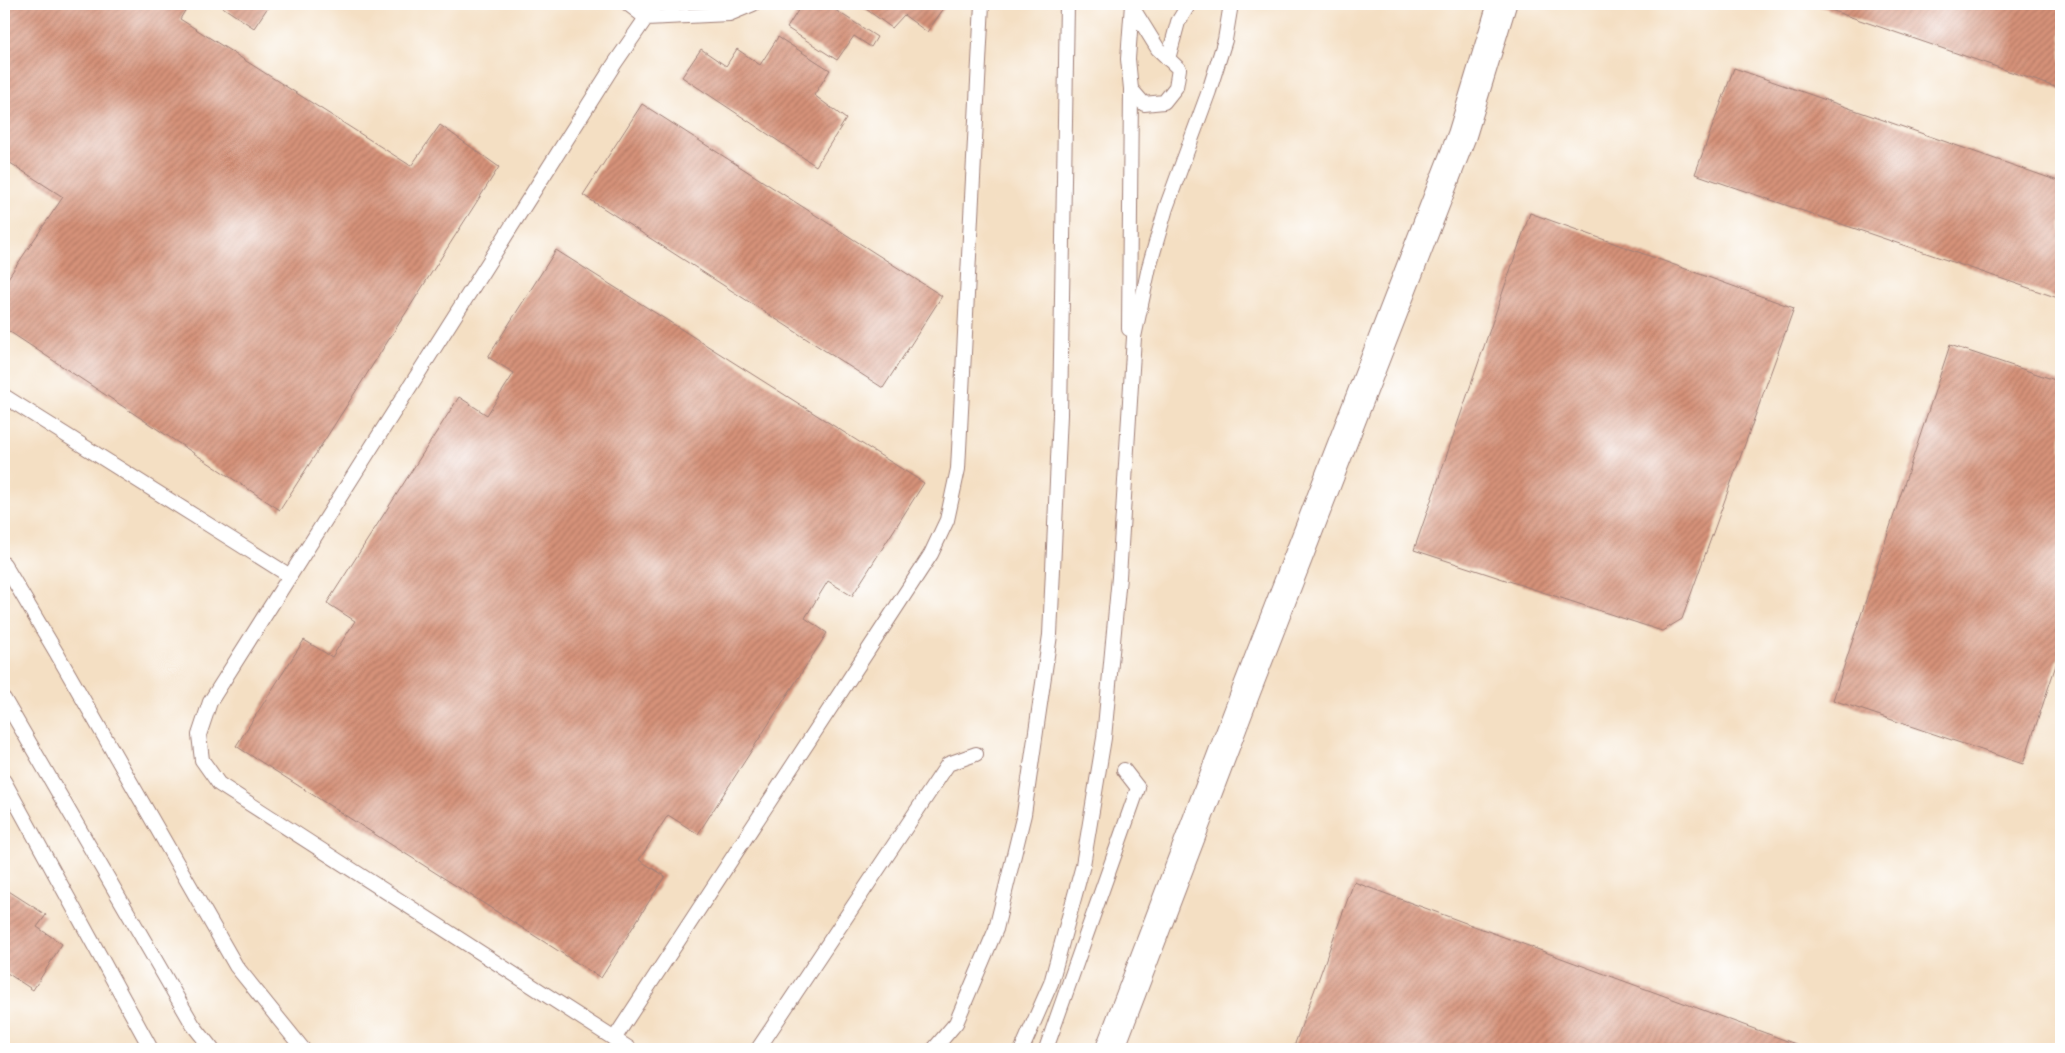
<svg xmlns="http://www.w3.org/2000/svg" width="2065" height="1053" viewBox="0 0 2065 1053" font-family="Sriracha,sans-serif">
<style>
.building{fill:url(#building-hatch)}
.lines{fill:none;stroke-linecap:round;stroke-linejoin:round}
.service-casing{stroke:#9f7f77;stroke-width:16}
.tertiary-casing{stroke:#9f7f77;stroke-width:30}
.service{stroke:#fff;stroke-width:14}
.tertiary{stroke:#fff;stroke-width:28}
</style>
<defs>
<pattern id="building-hatch" width="6" height="6" patternUnits="userSpaceOnUse" patternTransform="scale(1.25)"><rect width="6" height="6" fill="#d69279"/><path d="M-1 1l2-2M0 6l6-6M5 7l2-2" fill="none" stroke="#b07763"/></pattern>
</defs>
<rect width="100%" height="100%" fill="#fff"/>
<filter id="ink" filterUnits="userSpaceOnUse"><feTurbulence type="fractalNoise" baseFrequency=".02" numOctaves="2"/><feDisplacementMap in="SourceGraphic" scale="10" xChannelSelector="R" yChannelSelector="G"/><feConvolveMatrix kernelMatrix="1 2 1 2 8 2 1 2 1" color-interpolation-filters="sRGB"/></filter>
<filter id="wash" filterUnits="userSpaceOnUse"><feTurbulence type="fractalNoise" baseFrequency=".0096" numOctaves="4" result="noise"/><feDisplacementMap in="SourceGraphic" scale="20" xChannelSelector="R" yChannelSelector="G"/><feGaussianBlur stdDeviation="1.12" result="paint"/><feColorMatrix in="noise" values="0 0 0 0 0 0 0 0 0 0 0 0 0 0 0 0 0 1.4 0 .05"/><feComposite in="paint" operator="in"/></filter>
<g filter="url(#wash)">
<rect width="100%" height="100%" fill="#f4dfc3"/>
<g id="blocks">
<g class="building">
<polygon points="4,4 155,4 159,6 161,4 189,4 180,19 411,166 440,125 499,167 280,510 4,328 4,284 63,197 4,159"/>
<polygon points="218,4 270,4 254,28"/>
<polygon points="802,4 826,4 877,37 871,47 854,36 837,60 787,28"/>
<polygon points="859,4 947,4 927,32 904,15 892,28"/>
<polygon points="1813,4 2061,4 2061,89"/>
<polygon points="778,37 830,70 814,95 846,119 816,166 682,77 701,49 726,66 737,49 760,65"/>
<polygon points="1734,68 2061,182 2061,299 1695,174"/>
<polygon points="642,104 942,296 883,388 583,195"/>
<polygon points="1530,213 1794,308 1682,619 1662,631 1414,550"/>
<polygon points="556,250 924,483 852,596 828,581 805,618 827,633 698,834 668,815 639,860 665,876 601,978 236,746 304,640 332,657 355,621 327,603 459,397 487,415 514,373 488,357"/>
<polygon points="1950,345 2061,382 2061,650 2023,764 1833,700"/>
<polygon points="1354,882 1809,1049 1293,1049"/>
<polygon points="4,888 46,915 37,927 62,944 33,990 4,971"/>
</g>
</g>
</g>
<g filter="url(#ink)">
<use href="#blocks" fill-opacity="0" stroke="#9f7f77" stroke-width="1"/>
<g class="lines">
<defs>
<g id="service">
<polyline points="628,4 646,18 656,4"/>
<polyline points="1132,7 1158,49 1179,69 1176,87 1164,102 1144,104 1131,89 1128,59 1132,4"/>
<polyline points="1168,59 1178,22 1189,4"/>
<polyline points="1129,329 1131,89"/>
<polyline points="4,396 290,576"/>
<polyline points="4,564 56,652 236,966 303,1049"/>
<polyline points="4,699 193,1025 212,1049"/>
<polyline points="4,781 151,1049"/>
<polyline points="614,1039 931,554 947,520 958,469 982,4"/>
<polyline points="630,1049 219,784 202,760 199,735 210,702 615,63 646,18 729,14 753,4"/>
<polyline points="758,1049 948,764 976,754"/>
<polyline points="934,1049 956,1023 996,929 1024,814 1050,635 1060,415 1067,4"/>
<polyline points="1022,1049 1051,983 1083,865 1104,738 1119,577 1134,337 1149,267 1166,208 1209,91 1225,40 1231,4"/>
<polyline points="1046,1049 1138,788 1124,770"/>
</g>
<polyline id="tertiary" points="1110,1049 1247,689 1462,135 1502,4"/>
</defs>
<use href="#service" class="service-casing"/>
<use href="#tertiary" class="tertiary-casing"/>
<use href="#service" class="service"/>
<use href="#tertiary" class="tertiary"/>
</g>
</g>
<rect width="2065" height="1053" fill="none" stroke="#fff" stroke-width="20"/>
</svg>
